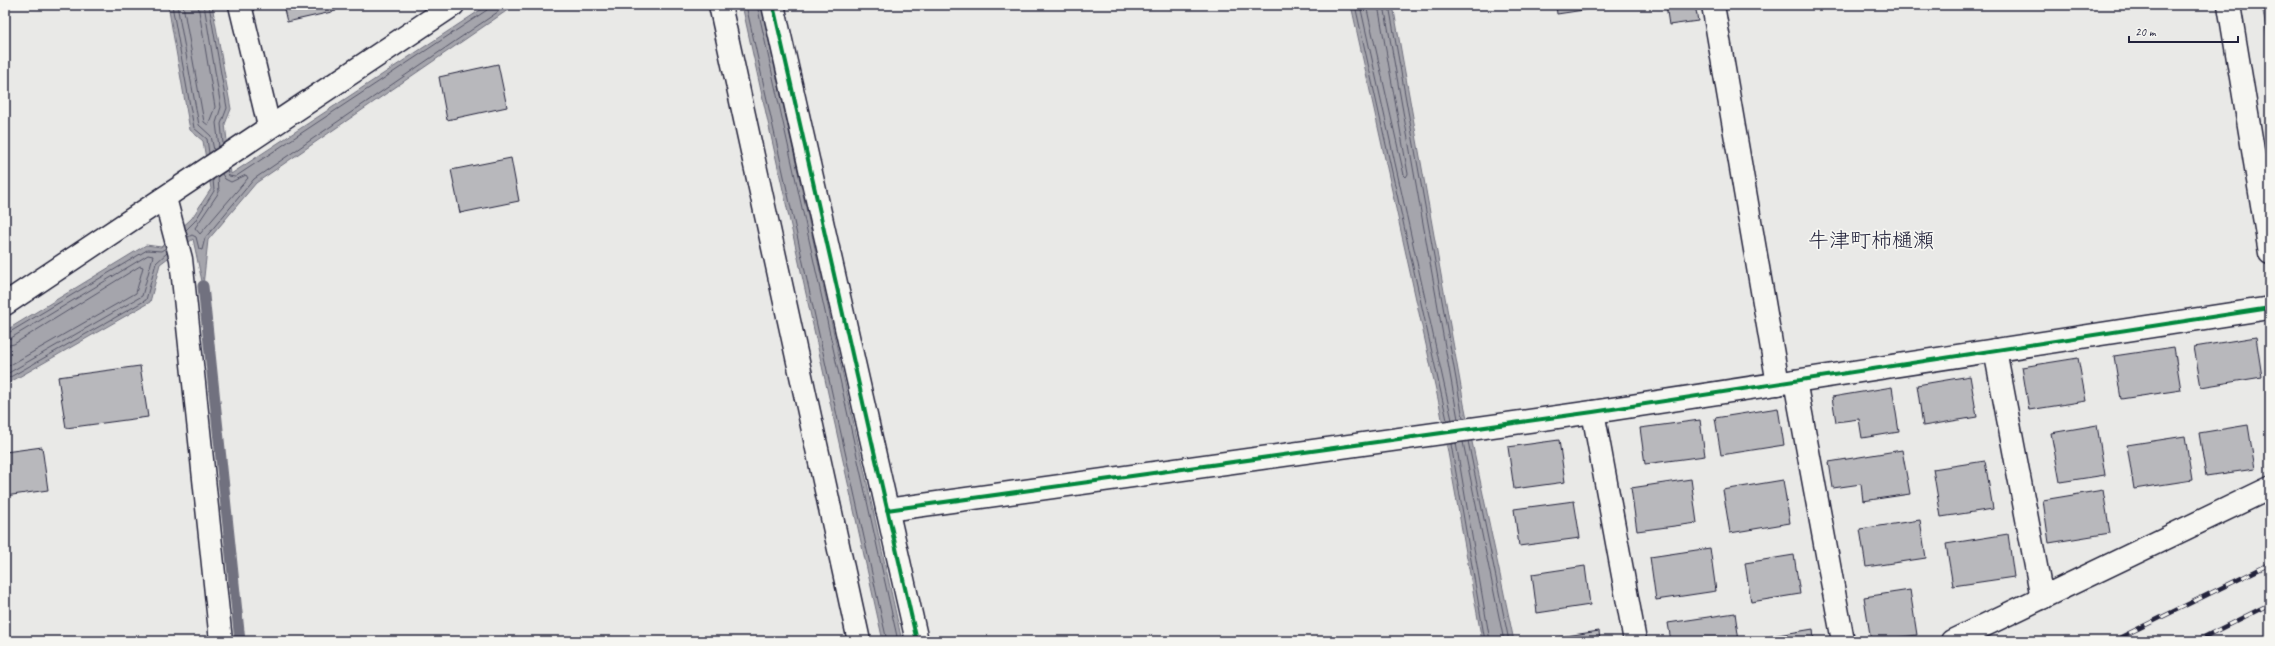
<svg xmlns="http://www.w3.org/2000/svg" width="2275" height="646" viewBox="0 0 2275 646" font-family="Caveat,'Klee One',sans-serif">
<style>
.water{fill:#a5a5ac;stroke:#71717f}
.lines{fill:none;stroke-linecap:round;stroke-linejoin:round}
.shore{stroke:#565668;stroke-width:1}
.stream{stroke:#71717f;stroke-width:11}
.building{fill:#b8b8bc;stroke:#22223b}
.street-casing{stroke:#22223b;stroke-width:25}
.secondary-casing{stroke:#22223b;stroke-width:25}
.street{stroke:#f6f6f2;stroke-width:22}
.secondary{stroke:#f6f6f2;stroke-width:22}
.rail-casing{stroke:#22223b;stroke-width:4.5}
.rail{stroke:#f6f6f2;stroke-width:3;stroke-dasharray:9;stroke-linecap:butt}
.cycleway-casing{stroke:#f6f6f2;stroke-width:6}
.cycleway{stroke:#00873e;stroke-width:4}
.labels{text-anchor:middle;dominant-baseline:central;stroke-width:3.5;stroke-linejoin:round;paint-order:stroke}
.quarter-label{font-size:21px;fill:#22223b;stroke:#f6f6f2}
</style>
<rect width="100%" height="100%" fill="#e9e9e7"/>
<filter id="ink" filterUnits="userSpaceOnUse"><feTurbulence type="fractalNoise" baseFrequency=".025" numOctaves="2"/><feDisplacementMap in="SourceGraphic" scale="8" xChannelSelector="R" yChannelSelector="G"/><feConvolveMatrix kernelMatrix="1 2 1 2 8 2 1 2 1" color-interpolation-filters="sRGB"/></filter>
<g filter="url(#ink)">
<g class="water">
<polygon points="168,5 212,5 231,109 225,124 231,174 488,5 515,5 256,183 208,240 203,286 193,239 160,264 150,302 5,385 5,331 146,245 161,247 192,218 211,189 203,141 190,130"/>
<polygon points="742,5 761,5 902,641 883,641"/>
<polygon points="1351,5 1393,5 1464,404 1514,641 1482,641 1440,408"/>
<polygon points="2262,5 2270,5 2270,55"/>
</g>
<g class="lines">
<g class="shore">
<polyline points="172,5 194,128 207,139 209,153"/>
<polyline points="177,5 199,125 211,136 214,150"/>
<polyline points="183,5 204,122 208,125 215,107 198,5"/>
<polyline points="204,5 221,107 216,123 219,147"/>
<polyline points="209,5 227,108 221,124 223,144"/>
<polyline points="746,5 887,641"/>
<polyline points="757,5 898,641"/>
<polyline points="1355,5 1447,420"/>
<polyline points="1360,5 1452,420"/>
<polyline points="1366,5 1404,175 1406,177 1408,174 1378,5"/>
<polyline points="1384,5 1458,419"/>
<polyline points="1389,5 1463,418"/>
<polyline points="227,170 229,176 235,177 487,10 489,5"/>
<polyline points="218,176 219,192 195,228 200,234 248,178 246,175 231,182 225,179 222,174"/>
<polyline points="186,230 195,221 214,191 213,179"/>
<polyline points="188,237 192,235 196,237 199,249 202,250 205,238 254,179 508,5"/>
<polyline points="5,335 147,250 161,251 166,248"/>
<polyline points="5,340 11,338 148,255 153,256 142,296 5,375"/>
<polyline points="5,346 14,344 140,266 143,267 136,293 5,368"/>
<polyline points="5,380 146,300 156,263 167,253"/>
<polyline points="1468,441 1509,641"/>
<polyline points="1463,442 1504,641"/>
<polyline points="1456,443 1490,641"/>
<polyline points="1451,444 1485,641"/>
</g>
<polyline class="stream" points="203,286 240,641"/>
</g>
<g class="building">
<polygon points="283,5 334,5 336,11 287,22"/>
<polygon points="1556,5 1617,5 1557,14"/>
<polygon points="1666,5 1695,5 1698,21 1669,25"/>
<polygon points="498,64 507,107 447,120 439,77"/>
<polygon points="511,158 519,201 460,213 451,170"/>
<polygon points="2256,337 2262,377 2201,387 2194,347"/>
<polygon points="2174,347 2181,390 2121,399 2114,356"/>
<polygon points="2078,358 2086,401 2029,410 2022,367"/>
<polygon points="140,366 148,417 66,428 58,377"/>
<polygon points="1970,376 1977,417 1923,426 1917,385"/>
<polygon points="1892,387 1899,432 1862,438 1859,419 1836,422 1832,397"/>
<polygon points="1778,408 1784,445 1721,455 1715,418"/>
<polygon points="1700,420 1705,456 1645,464 1640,428"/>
<polygon points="2097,425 2105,475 2060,482 2051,433"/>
<polygon points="2248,425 2255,469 2206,476 2199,433"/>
<polygon points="2185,436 2192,480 2134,489 2127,445"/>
<polygon points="1559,440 1565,482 1514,489 1508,447"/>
<polygon points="42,447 48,490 5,496 5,452"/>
<polygon points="1902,450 1910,494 1863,501 1861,484 1833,488 1829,462"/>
<polygon points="1985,461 1993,509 1941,517 1933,469"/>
<polygon points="1691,479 1697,523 1637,531 1631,488"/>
<polygon points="1783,480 1790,523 1730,533 1723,490"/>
<polygon points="2103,490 2110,533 2049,543 2043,500"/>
<polygon points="1574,501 1580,538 1519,546 1514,509"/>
<polygon points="1920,520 1926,558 1866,567 1860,529"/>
<polygon points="2008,534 2014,577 1953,586 1946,544"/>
<polygon points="1710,548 1716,591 1656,600 1650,557"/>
<polygon points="1794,555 1800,594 1751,602 1745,563"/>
<polygon points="1585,566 1590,605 1537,613 1532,574"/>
<polygon points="1910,590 1917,635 1871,641 1864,597"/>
<polygon points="1735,613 1739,641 1671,641 1668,623"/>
<polygon points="1813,629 1814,641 1761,641 1760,638"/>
<polygon points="1599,631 1600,641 1540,641 1540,640"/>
</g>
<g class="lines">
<defs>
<g id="street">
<polyline points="240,5 269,126"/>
<polyline points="720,5 859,641"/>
<polyline points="773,5 917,641"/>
<polyline points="1713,5 1778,384"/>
<polyline points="165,198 181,259 221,641"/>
<polyline points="5,304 453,5"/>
<polyline points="1995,350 2042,598"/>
<polyline points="1795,381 1843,641"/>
<polyline points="1593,412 1635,641"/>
<polyline points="887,510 1593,412 2270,308"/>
<polyline points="1952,641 2270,488"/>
</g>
<polyline id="secondary" points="2229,5 2270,253"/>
</defs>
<use href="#street" class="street-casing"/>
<use href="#secondary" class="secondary-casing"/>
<use href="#street" class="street"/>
<use href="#secondary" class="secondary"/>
<defs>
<g id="rail">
<polyline points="2113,641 2270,564"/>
<polyline points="2196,641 2270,604"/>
</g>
</defs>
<use href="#rail" class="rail-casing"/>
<use href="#rail" class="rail"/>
<defs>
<g id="cycleway">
<polyline points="773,5 917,641"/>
<polyline points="887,510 1593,412 2270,308"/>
</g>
</defs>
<use href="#cycleway" class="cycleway-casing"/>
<use href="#cycleway" class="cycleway"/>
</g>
</g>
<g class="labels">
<g class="quarter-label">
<text x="1871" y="240">牛津町柿樋瀬</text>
</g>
</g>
<rect width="2275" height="646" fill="none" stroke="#f6f6f2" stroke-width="20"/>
<rect x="10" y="10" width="2255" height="626" fill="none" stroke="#22223b" stroke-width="1.5" filter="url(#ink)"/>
<path d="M2129 36v6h109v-6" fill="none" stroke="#22223b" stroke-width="2"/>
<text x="2135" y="36" font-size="12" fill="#22223b" stroke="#f6f6f2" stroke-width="3" paint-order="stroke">20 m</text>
</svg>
